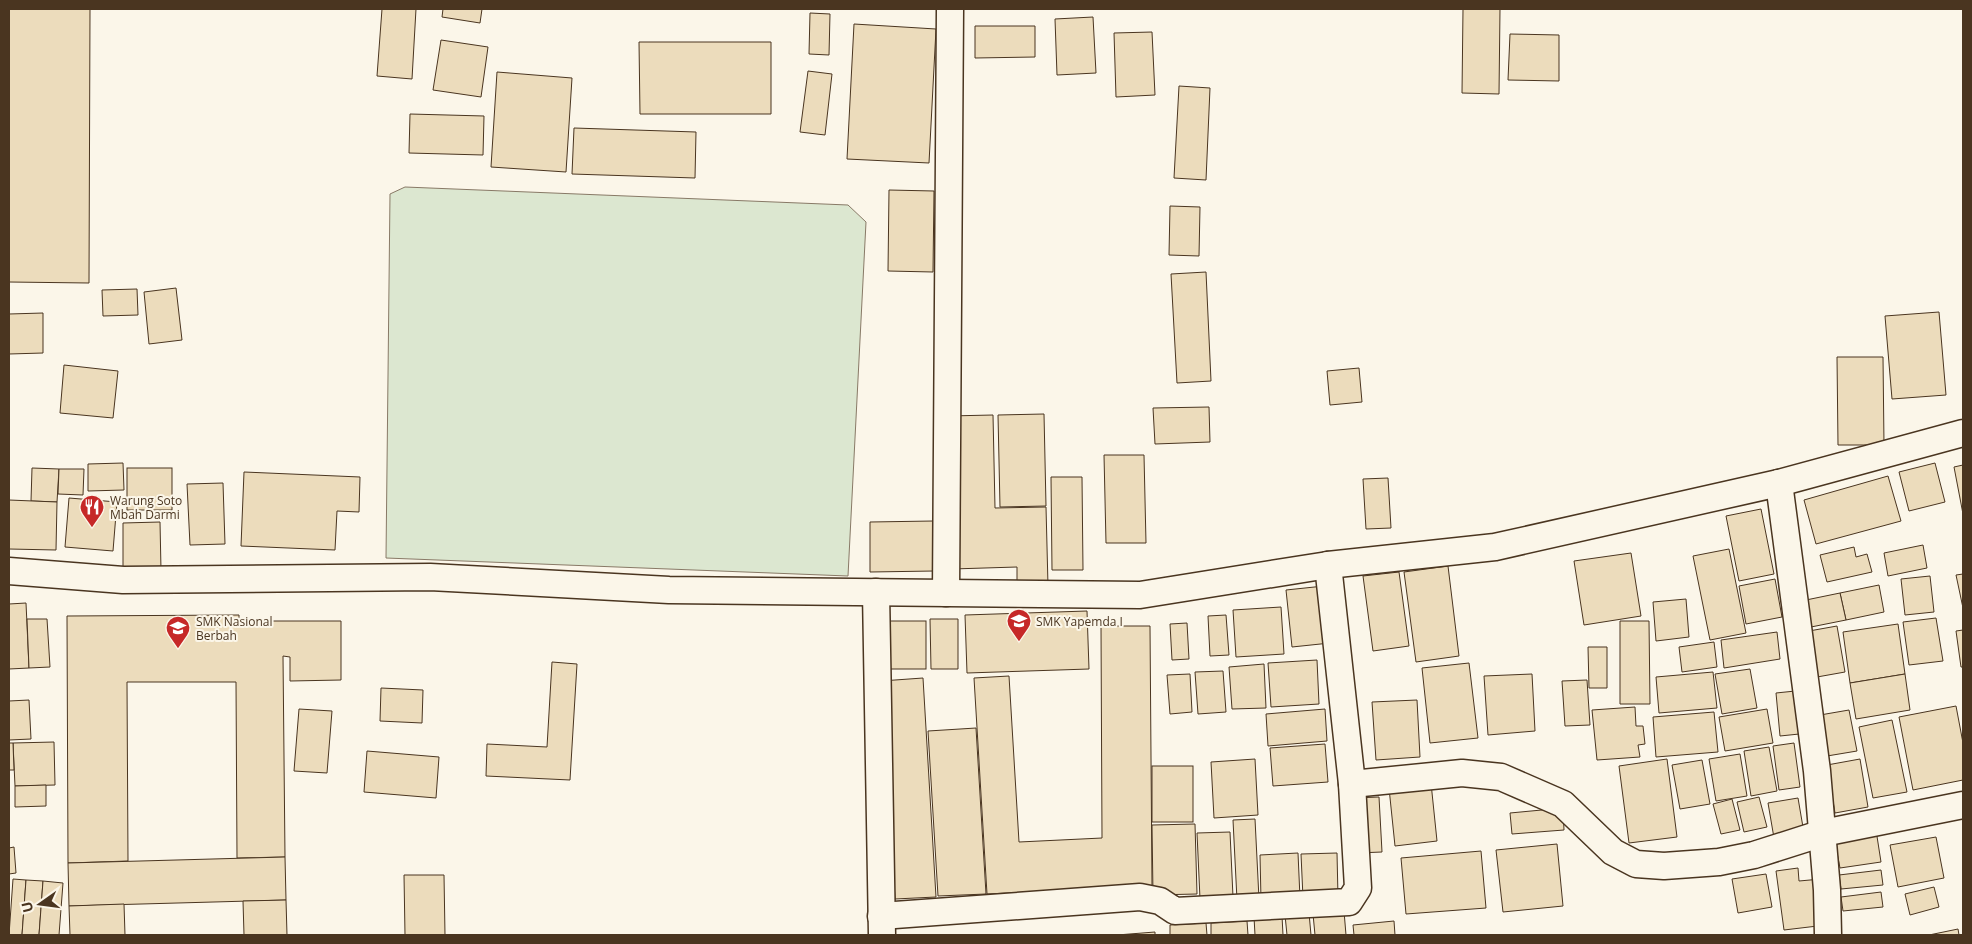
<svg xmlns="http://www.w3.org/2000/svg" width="1972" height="944" viewBox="0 0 1972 944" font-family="'Open Sans',sans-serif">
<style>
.green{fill:#dce7d0;stroke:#887966}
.building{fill:#ecdcbc;stroke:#4a3520}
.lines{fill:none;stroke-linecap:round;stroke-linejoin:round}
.minor-casing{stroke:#4a3520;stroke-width:29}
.minor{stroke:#fbf6e9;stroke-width:26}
.labels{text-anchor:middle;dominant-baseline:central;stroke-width:4;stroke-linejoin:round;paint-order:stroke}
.poi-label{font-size:12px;fill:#4a3520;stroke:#fbf6e9;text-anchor:start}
</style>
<rect width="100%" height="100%" fill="#fbf6e9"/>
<polygon class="green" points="405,187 848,205 866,222 848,576 386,558 390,194"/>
<g class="building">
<polygon points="9,9 90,9 89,283 9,282"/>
<polygon points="382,9 416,9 412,79 377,76"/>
<polygon points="443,9 482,9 480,23 442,17"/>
<polygon points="1463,9 1500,9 1499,94 1462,93"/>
<polygon points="810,13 830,14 829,55 809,54"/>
<polygon points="1093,17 1096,73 1057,75 1055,19"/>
<polygon points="854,24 936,29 929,163 847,159"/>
<polygon points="975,26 1035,26 1035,57 975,58"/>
<polygon points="1152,32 1155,95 1116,97 1114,33"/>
<polygon points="1510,34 1559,35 1559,81 1508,80"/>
<polygon points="441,40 488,47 481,97 433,90"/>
<polygon points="639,42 771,42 771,114 640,114"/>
<polygon points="808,71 832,74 825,135 800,132"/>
<polygon points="497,72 572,78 566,172 491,167"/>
<polygon points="1179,86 1210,88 1206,180 1174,178"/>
<polygon points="410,114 484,116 483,155 409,153"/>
<polygon points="574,128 696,132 695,178 572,174"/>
<polygon points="889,190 934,191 933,272 888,271"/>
<polygon points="1170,206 1200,207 1199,256 1169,255"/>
<polygon points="1206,272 1211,381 1177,383 1171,274"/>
<polygon points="176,288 182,340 149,344 144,292"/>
<polygon points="137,289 138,315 103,316 102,290"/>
<polygon points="1939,312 1946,395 1892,399 1885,316"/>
<polygon points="43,313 43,353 9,354 9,314"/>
<polygon points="1837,357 1883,357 1884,445 1838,445"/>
<polygon points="64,365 118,371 113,418 60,413"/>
<polygon points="1359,368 1362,402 1330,405 1327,371"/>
<polygon points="1209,407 1210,442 1155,444 1153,408"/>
<polygon points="1044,414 1046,506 1000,507 998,415"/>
<polygon points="993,415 995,508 1046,507 1048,586 1017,587 1017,567 952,569 948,416"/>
<polygon points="1104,455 1144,455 1146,543 1106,543"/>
<polygon points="123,463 124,490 88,491 88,464"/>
<polygon points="1935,463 1945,502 1909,511 1899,472"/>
<polygon points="1963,465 1963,514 1954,467"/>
<polygon points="32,468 59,469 57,502 31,501"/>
<rect x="127" y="468" width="45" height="42"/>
<polygon points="59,469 84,469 83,495 58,494"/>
<polygon points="244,472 360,477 359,512 337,511 335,550 241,546"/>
<polygon points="1888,476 1901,521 1816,544 1804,500"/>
<polygon points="1051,477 1082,477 1083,570 1052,570"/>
<polygon points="1388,478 1391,528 1366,529 1363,479"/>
<polygon points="223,483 225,544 190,545 187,484"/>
<polygon points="69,498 117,502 113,551 65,547"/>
<polygon points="9,500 57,502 56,550 9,549"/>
<polygon points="1761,509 1774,574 1739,581 1726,516"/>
<polygon points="933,521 934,571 870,572 870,522"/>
<polygon points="160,522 161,570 123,570 123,523"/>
<polygon points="1923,545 1927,568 1888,576 1884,553"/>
<polygon points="1854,547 1856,557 1867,554 1872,572 1827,582 1820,555"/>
<polygon points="1729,549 1746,633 1710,640 1693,556"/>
<polygon points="1631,553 1641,616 1584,625 1574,561"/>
<polygon points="1448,566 1459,656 1416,662 1404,572"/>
<polygon points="1399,572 1409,646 1373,651 1363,576"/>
<polygon points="1963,574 1963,608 1956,575"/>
<polygon points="1930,576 1934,612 1905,615 1901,579"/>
<polygon points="1775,579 1782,617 1746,624 1739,586"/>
<polygon points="1879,585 1884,612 1846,620 1840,593"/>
<polygon points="1324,586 1330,643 1292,647 1286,590"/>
<polygon points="1840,593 1846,620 1811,627 1806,600"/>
<polygon points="1686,599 1689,637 1656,641 1653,602"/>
<polygon points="26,603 29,668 9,669 9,604"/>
<polygon points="1281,607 1284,654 1236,657 1233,610"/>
<polygon points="1087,611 1089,669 967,673 965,615"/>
<polygon points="239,615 239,621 341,621 341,680 290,681 290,657 283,656 285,857 237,858 236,682 127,682 128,861 68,863 67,616"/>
<polygon points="1226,615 1229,655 1210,656 1208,616"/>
<polygon points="1936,618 1943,661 1909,665 1903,622"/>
<polygon points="27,619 47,619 50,667 29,668"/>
<polygon points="930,619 958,619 958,669 931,669"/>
<rect x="884" y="621" width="42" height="48"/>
<polygon points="1620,621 1649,621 1650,704 1620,704"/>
<polygon points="1187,623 1189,659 1172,660 1170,624"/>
<polygon points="1898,624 1905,674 1850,683 1843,632"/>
<polygon points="1101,626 1150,626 1152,886 987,894 974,678 1009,676 1019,842 1102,838"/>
<polygon points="1837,626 1845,672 1817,677 1809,631"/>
<polygon points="1963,630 1963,667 1961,667 1956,631"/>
<polygon points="1777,632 1780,659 1724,668 1721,640"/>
<polygon points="1714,642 1717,667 1682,672 1679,647"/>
<polygon points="1588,647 1607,647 1607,688 1589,688"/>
<polygon points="1317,660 1319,704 1271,707 1268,663"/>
<polygon points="552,662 577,664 570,780 486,776 487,744 547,747"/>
<polygon points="1469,663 1478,738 1430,743 1422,668"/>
<polygon points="1264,664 1266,708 1232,709 1229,667"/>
<polygon points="1750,669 1757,708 1722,714 1715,674"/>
<polygon points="1223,671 1226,712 1198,714 1195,672"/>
<polygon points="1713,672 1717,708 1659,713 1656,677"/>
<polygon points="1190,674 1192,712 1170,714 1167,675"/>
<polygon points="1532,674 1535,731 1488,735 1484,676"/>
<polygon points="1905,674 1910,710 1856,719 1850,683"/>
<polygon points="923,678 936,897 895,899 881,681"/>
<polygon points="1587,680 1590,725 1565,726 1562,681"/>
<polygon points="381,688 423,690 422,723 380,721"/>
<polygon points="1805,690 1809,733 1780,736 1776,693"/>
<polygon points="29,700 31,739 9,740 9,701"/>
<polygon points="1417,700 1420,757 1376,760 1372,702"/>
<polygon points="1956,706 1963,743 1963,780 1913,790 1899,717"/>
<polygon points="1635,707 1636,726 1643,726 1645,744 1638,745 1640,757 1597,760 1592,710"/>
<polygon points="299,709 332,711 327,773 294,771"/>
<polygon points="1325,709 1327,741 1268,746 1266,714"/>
<polygon points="1767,709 1773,743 1725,751 1719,717"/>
<polygon points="1849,710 1857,751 1827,756 1820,715"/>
<polygon points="1714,712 1718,752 1656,757 1653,717"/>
<polygon points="1892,720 1907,792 1873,798 1859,727"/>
<polygon points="976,728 986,894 938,896 928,731"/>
<polygon points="54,742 55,785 15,786 13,743"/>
<polygon points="9,743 13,743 14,770 9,770"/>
<polygon points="1794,743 1800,787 1779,790 1773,746"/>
<polygon points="1325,744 1328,782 1273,786 1270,748"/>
<polygon points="1769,747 1777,791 1751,796 1744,751"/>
<polygon points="367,751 439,757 436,798 364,792"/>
<polygon points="1740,754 1747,796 1716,801 1709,759"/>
<polygon points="1255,759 1258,815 1214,818 1211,762"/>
<polygon points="1667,759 1677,837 1629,843 1619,766"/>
<polygon points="1860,759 1868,807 1835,813 1827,765"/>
<polygon points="1702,760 1710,804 1680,809 1672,765"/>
<rect x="1152" y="766" width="41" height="56"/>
<polygon points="1431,783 1437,841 1395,846 1389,788"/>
<polygon points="46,785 46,806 15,807 15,786"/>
<polygon points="1379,797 1382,852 1357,853 1354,798"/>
<polygon points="1759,797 1767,827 1744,832 1737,802"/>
<polygon points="1798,798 1804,833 1774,838 1768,803"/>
<polygon points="1732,799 1740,830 1721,834 1713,804"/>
<polygon points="1563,808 1564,830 1512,834 1510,813"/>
<polygon points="1255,819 1259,899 1237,900 1233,820"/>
<polygon points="1195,824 1197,894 1153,895 1152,825"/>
<polygon points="1876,830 1881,862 1840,868 1834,837"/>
<polygon points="1230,832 1233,897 1200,899 1197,833"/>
<polygon points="1936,837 1944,878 1898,887 1890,845"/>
<polygon points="1557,844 1563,906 1503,912 1496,850"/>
<polygon points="14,847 16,873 9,874 9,848"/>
<polygon points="1481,851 1486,908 1406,914 1401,858"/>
<polygon points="1298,853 1300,898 1261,900 1260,855"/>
<polygon points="1337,853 1338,897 1303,898 1301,854"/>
<polygon points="285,857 286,900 69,906 68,863"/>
<polygon points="1798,868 1799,881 1821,879 1826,925 1784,930 1776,871"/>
<polygon points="1881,870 1883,885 1841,889 1839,875"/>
<polygon points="1766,874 1772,907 1738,913 1732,879"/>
<polygon points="404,875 444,875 445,935 405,935"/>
<polygon points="13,879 26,880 22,935 9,935"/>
<polygon points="26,880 43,881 39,935 22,935"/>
<polygon points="43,881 63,883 59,935 39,935"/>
<polygon points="1934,887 1939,907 1910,915 1905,894"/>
<polygon points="1881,892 1883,907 1843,911 1841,897"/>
<polygon points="286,900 287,935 244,935 243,901"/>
<polygon points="124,904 125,935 70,935 69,906"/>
<polygon points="1344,911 1346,935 1315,935 1313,914"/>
<polygon points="1309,913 1311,935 1287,935 1285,915"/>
<polygon points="1282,916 1283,935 1255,935 1254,917"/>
<polygon points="1247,921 1248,935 1211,935 1211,923"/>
<polygon points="1394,921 1395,935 1354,935 1353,925"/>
<polygon points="1206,923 1207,935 1170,935 1170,925"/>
<polygon points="1958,929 1959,935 1929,935"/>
<polygon points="1155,932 1155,935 1117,935"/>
</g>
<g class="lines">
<defs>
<g id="minor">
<polyline points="1779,483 1817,771 1827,890 1828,935"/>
<polyline points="9,571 123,580 430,577 669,590 1140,595 1328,565 1495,547 1779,483 1963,433"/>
<polyline points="876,592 882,935"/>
<polyline points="946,593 950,9"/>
<polyline points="1352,784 1462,773 1501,777 1563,804 1613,852 1636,864 1664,866 1719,862 1754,855 1823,833 1963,805"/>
<polyline points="881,916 1140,897 1160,901 1175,911 1349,902 1358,888 1352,784 1328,565"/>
</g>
</defs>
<use href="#minor" class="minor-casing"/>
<use href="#minor" class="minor"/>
</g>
<defs>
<symbol id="restaurant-pin" viewBox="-11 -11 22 30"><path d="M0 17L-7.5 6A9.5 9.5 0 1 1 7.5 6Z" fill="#c62828" stroke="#fbf6e9"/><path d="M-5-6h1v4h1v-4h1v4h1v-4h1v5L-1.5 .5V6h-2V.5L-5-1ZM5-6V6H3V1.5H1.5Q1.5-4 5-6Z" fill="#fff"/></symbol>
<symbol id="school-pin" viewBox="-11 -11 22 30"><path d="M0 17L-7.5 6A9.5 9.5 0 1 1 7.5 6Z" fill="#c62828" stroke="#fbf6e9"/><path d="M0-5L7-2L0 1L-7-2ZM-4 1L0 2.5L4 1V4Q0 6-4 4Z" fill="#fff"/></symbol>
</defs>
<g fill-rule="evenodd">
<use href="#restaurant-pin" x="78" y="493" width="28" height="38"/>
<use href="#school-pin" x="1005" y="607" width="28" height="38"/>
<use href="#school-pin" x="164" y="614" width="28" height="38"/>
</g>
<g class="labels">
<g class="poi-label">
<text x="110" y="500">Warung Soto<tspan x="110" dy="14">Mbah Darmi</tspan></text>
<text x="196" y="621">SMK Nasional<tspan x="196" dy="14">Berbah</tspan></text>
<text x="1036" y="621">SMK Yapemda I</text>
</g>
</g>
<rect width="1972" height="944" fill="none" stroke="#4a3520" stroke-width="20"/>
<g transform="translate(40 904) rotate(256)" stroke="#fbf6e9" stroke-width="4" paint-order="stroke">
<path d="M0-4L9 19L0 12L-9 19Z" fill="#4a3520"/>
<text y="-8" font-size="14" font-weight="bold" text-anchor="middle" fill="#4a3520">U</text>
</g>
</svg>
